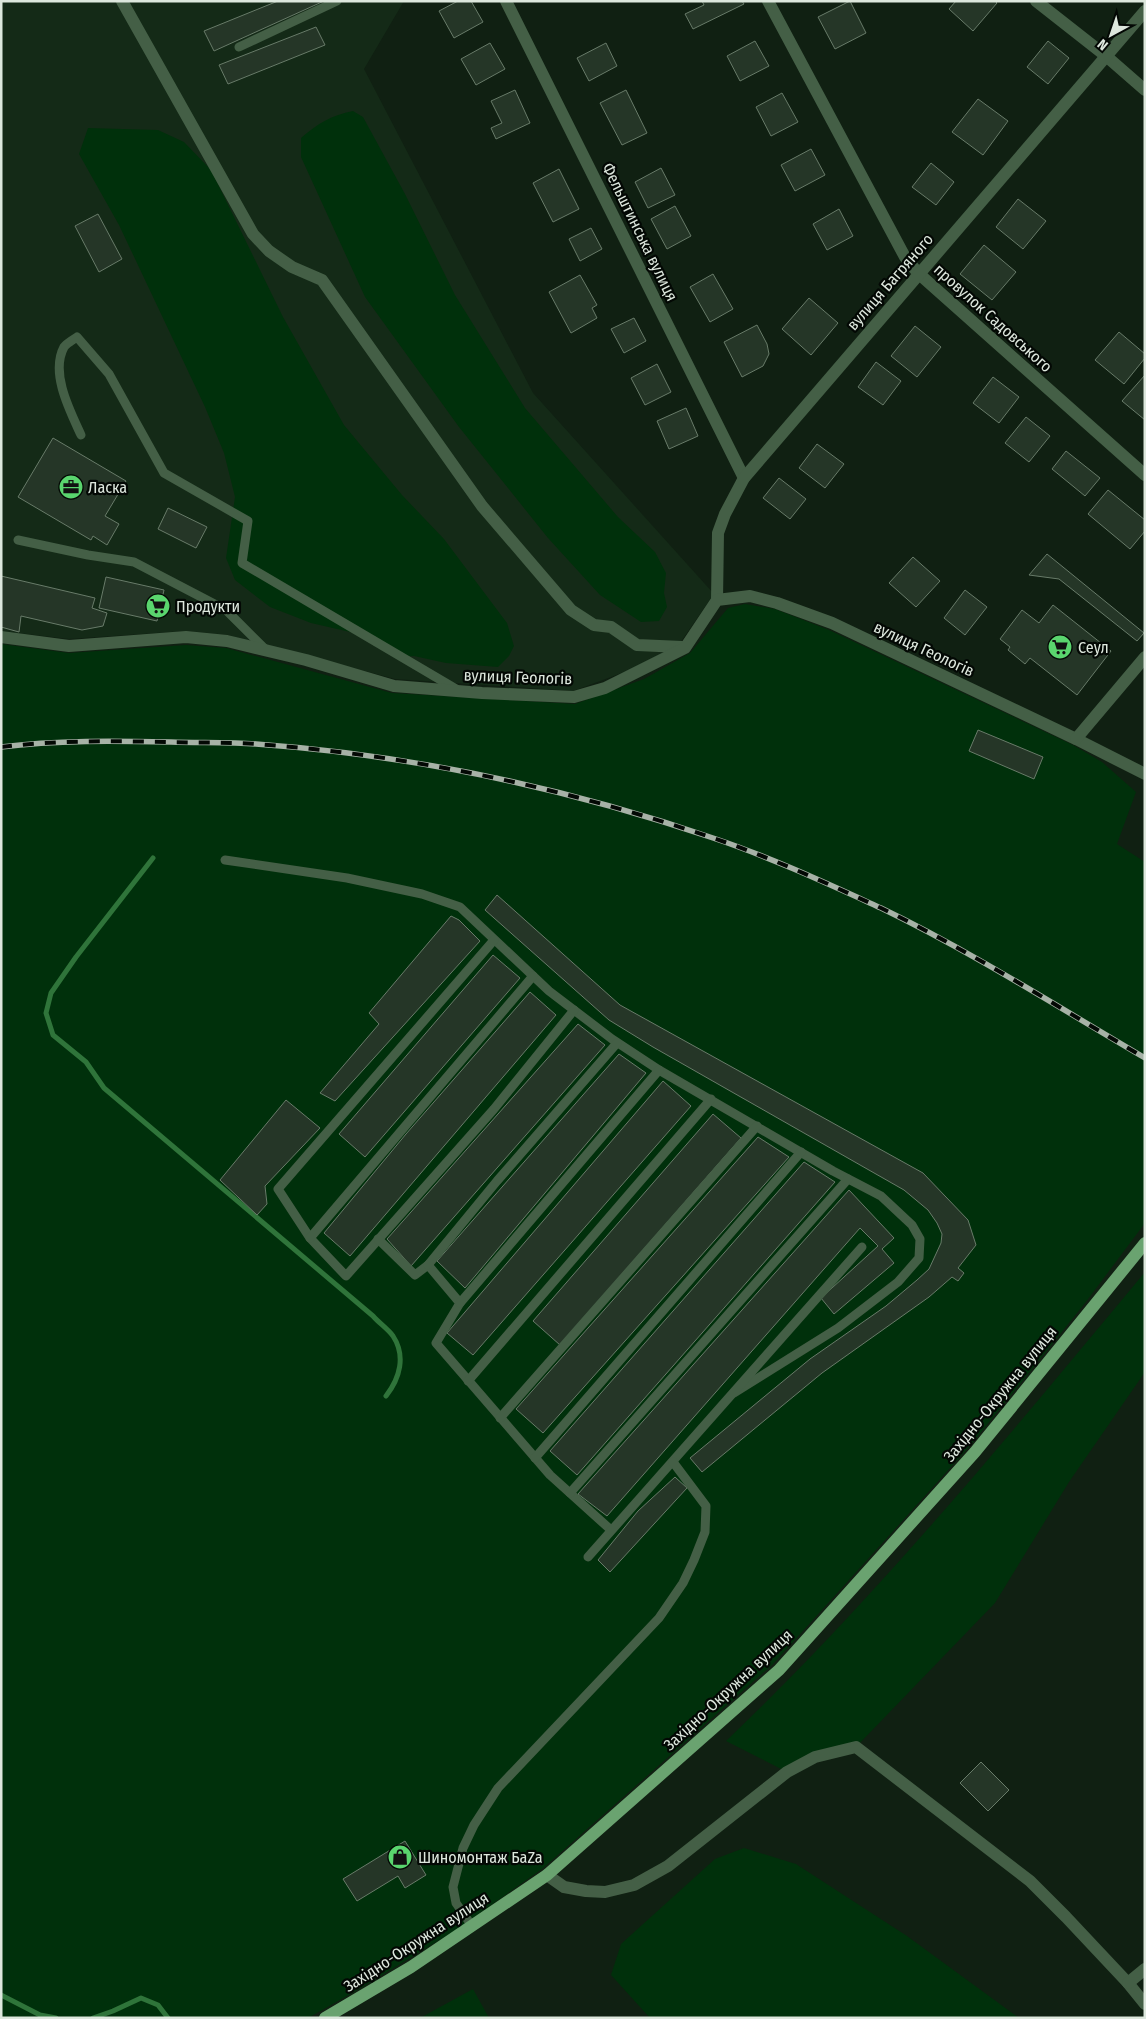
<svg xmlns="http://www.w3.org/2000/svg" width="1146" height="2019" viewBox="0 0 1146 2019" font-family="'Fira Sans Condensed',sans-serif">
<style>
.built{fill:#142a17}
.green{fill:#00300b}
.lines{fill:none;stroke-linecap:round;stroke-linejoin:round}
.stream{stroke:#2f743a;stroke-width:5}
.building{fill:#253627;stroke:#687b69}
.lane{stroke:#445f46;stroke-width:9}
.street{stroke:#445f46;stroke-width:12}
.primary{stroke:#6aa370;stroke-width:12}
.rail-casing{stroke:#a7b2a7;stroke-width:5.5}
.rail{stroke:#030804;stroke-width:4;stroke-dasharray:11;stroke-linecap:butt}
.labels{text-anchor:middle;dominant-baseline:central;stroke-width:4.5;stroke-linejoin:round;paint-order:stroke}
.street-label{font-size:16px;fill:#dde7dd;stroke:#030804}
.poi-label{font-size:16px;fill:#dde7dd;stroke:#030804;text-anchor:start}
</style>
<rect width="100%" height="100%" fill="#102012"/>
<polygon class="built" points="1,1 404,1 364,69 533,393 714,594 680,643 638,667 573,691 395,679 228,635 186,631 69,639 1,631"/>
<g class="green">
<path d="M353,111L363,117L405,194L455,295L525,408L618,517L655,552L666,573L664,593L667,607L659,621L641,622L600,595L548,538L459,427L365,297L301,157V138C317,124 332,115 353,111Z"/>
<polygon points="88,128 158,130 184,142 211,170 283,317 344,425 402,495 444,539 507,623 514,646 509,656 498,667 446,663 414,656 397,657 372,637 311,623 270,607 235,580 226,558 235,497 224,453 205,407 119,225 79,154"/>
<polygon points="745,604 775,609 829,630 1073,745 1102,762 1136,792 1117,844 1145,862 1145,1223 1085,1303 969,1447 773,1664 542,1869 456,1930 361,1988 308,2018 1,2018 1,644 69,653 186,645 226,648 392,693 575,704 644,679 690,653 728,608"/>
<path d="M1145,1272V1372L1069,1482L995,1603L856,1747L787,1772L726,1741C878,1596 1011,1433 1145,1272Z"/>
<polygon points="744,1848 796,1864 907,1936 1019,2018 650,2018 611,1975 621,1944 715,1859"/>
<polygon points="473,1989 489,2018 420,2018"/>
</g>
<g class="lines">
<g class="stream">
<path d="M153,858L76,957L51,993L46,1013L53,1035L86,1062L104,1088L373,1316C379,1323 388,1329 393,1336C406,1356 400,1378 386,1396"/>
<polyline points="1,1995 40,2015 56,2018"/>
<polyline points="93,2018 113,2011 141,1998 158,2005 168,2018"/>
</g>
</g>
<g class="building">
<polygon points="278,1 324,1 214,51 204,31"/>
<polygon points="458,1 471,1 483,22 454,38 439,11"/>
<polygon points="702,1 742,1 744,4 693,29 685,14 704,5"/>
<polygon points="850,1 866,33 835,49 818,17"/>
<polygon points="956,1 995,1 997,3 973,31 949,9"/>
<polygon points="316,27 325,45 228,84 219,65"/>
<polygon points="755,41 769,66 740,81 727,56"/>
<polygon points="1048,41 1069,58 1048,84 1027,67"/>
<polygon points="490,43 505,69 476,85 461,59"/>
<polygon points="606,43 617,66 589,81 577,58"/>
<polygon points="515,90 530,123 496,139 491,128 502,123 491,101"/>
<polygon points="626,90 647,133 622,145 600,103"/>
<polygon points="782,93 798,122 771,136 756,107"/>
<polygon points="978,99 1008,121 983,155 952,132"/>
<polygon points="811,149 825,175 795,191 781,165"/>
<polygon points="931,163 954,182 936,205 912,187"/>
<polygon points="661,168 675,195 648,208 635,182"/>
<polygon points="559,169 579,209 553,222 533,183"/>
<polygon points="1018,199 1046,221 1023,249 996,227"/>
<polygon points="675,206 691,236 667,249 651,219"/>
<polygon points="839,209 853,236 827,250 813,224"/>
<polygon points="98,214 122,259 99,272 75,226"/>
<polygon points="591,228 602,249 580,261 569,239"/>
<polygon points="984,245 1016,272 992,300 960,274"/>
<polygon points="713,274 733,309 710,322 690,287"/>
<polygon points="580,275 597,305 592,308 597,318 571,333 549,292"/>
<polygon points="809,298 838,323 811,355 782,329"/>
<polygon points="634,318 646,341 624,353 611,329"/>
<polygon points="757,325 767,344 769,354 763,366 742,377 724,342"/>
<polygon points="915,326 941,347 917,377 891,356"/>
<polygon points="1119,332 1145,354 1145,358 1124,384 1095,360"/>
<polygon points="876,362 901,381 883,405 858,387"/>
<polygon points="657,364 671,392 645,405 631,378"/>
<polygon points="1145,375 1145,420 1122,401"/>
<polygon points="993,377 1019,397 999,423 973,403"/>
<polygon points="686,408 698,436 669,449 657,421"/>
<polygon points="1026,417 1050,436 1029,462 1005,443"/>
<polygon points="53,438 126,481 105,516 119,524 107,545 93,536 91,540 18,497"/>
<polygon points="817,444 844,464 825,488 799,468"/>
<polygon points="1066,451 1100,478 1085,496 1052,469"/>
<polygon points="779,478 806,499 790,519 763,498"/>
<polygon points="1108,490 1145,520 1145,531 1130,549 1088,514"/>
<polygon points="168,508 207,527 196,548 158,529"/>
<polygon points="1047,554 1144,633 1137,641 1059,579 1029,575"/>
<polygon points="913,557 940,581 916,607 889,583"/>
<polygon points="1,576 95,598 92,608 107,613 103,626 82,630 21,616 19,632 1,627"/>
<polygon points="106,577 164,590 157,621 99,608"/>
<polygon points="965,590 987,607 965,635 944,618"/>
<polygon points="1053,605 1111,651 1077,695 1030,658 1025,664 1008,650 1010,647 1000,639 1022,610 1039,623"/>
<polygon points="978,730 1043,757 1034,779 969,751"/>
<polygon points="497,895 620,1005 923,1173 968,1220 976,1245 958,1268 964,1273 958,1281 952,1277 929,1297 822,1373 702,1472 690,1458 810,1359 886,1306 917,1280 929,1269 941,1243 942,1234 937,1223 928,1210 904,1190 653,1047 609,1020 485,910"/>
<polygon points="451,916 459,920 480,941 335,1101 320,1093 379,1024 369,1013"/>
<polygon points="493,955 520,978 365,1157 339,1134"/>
<polygon points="530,992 556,1015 350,1256 324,1233 406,1134"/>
<polygon points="578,1024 605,1045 411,1266 387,1239"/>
<polygon points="619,1054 646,1073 465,1288 437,1261"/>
<polygon points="663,1081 691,1106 473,1355 447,1333"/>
<polygon points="286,1100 320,1128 265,1186 267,1204 257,1215 220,1180"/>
<polygon points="713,1114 741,1138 560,1345 533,1321"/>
<polygon points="758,1137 789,1157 543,1433 516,1409"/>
<polygon points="804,1162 835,1182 577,1475 550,1451"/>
<polygon points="849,1190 894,1238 882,1249 894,1263 834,1314 821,1298 878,1246 860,1228 607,1516 578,1494"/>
<polygon points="675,1477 687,1488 610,1572 598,1560 638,1511"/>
<polygon points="981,1762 1009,1790 988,1811 960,1783"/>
<polygon points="405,1841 426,1875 405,1888 398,1876 357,1901 343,1879"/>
</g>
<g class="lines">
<g class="lane">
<polyline points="239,47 337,1"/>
<path d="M81,435C70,411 50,373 64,347C67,343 73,340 77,337L109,374L164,473L248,521L242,563L456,689"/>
<polyline points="18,540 88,555 134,562 226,610 265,649"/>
<polyline points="225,860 347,878 422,894 460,907 549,991 612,1039 659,1070 833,1171 881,1196 912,1225 920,1239 919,1258 898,1282 838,1328 734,1393"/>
<polyline points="494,940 278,1189 310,1238 346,1276 494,1109 574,1010"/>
<polyline points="310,1238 533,976"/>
<polyline points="378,1239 415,1275 428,1265 460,1303 436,1343 550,1475 611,1530"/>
<polyline points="428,1265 497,1181 617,1043"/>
<polyline points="460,1303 659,1070"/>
<polyline points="468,1381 711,1099"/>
<polyline points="500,1418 757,1126"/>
<polyline points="535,1458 801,1152"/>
<polyline points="570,1493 848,1179"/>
<polyline points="588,1557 862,1247"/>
<polyline points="472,1926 456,1903 453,1887 463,1848 474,1825 498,1788 659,1618 683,1583 694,1560 705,1532 706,1506 673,1462"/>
</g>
<g class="street">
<polyline points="122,1 253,234 269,251 292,267 322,280 482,506 571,610 594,625 611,627 637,645 682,647"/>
<polyline points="506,1 744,478"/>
<polyline points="768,1 905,257 918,273 1145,475"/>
<polyline points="1036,1 1106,56 1145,90"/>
<polyline points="717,600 718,533 725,514 744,478 1145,11"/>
<polyline points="1,637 69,646 186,637 227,641 306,660 394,686 482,693 574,697 605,688 685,648 717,600 750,596 777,603 832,623 1076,739 1145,774"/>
<polyline points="1076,739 1145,657"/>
<polyline points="547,1875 564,1887 586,1891 605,1892 634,1885 668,1866 787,1772 815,1757 856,1747 1030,1881 1066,1917 1128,1983 1145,2004"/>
<polyline points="1128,1983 1145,1969"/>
</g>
<polyline class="primary" points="325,2018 411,1967 547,1875 779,1670 975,1452 1145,1243"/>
<defs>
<path id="rail" d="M1,747C57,740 115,741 171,742C199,743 228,742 256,744C411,755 566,788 713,838C770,857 826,883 881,908C972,952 1058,1007 1145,1058"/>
</defs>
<use href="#rail" class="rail-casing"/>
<use href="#rail" class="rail"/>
</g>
<defs>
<symbol id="office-disc" viewBox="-11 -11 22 22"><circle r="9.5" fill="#5ad56e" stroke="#030804"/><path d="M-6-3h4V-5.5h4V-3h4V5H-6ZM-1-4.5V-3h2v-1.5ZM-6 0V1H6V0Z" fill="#111"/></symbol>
<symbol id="supermarket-disc" viewBox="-11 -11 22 22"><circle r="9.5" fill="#5ad56e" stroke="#030804"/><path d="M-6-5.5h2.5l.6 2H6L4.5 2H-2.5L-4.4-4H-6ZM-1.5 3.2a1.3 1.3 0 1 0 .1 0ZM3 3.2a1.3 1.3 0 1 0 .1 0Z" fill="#111"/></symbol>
<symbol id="shop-disc" viewBox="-11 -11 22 22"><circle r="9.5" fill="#5ad56e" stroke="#030804"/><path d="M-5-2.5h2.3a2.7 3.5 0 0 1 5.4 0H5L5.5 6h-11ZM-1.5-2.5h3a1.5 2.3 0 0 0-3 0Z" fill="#111"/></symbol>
</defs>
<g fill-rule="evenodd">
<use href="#office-disc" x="57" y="473" width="28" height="28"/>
<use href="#supermarket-disc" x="144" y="592" width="28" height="28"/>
<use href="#supermarket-disc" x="1046" y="633" width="28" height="28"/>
<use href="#shop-disc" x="386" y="1843" width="28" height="28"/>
</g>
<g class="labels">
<g class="street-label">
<text transform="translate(640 232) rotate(64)">Фельштинська вулиця</text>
<text transform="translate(890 282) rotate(-49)">вулиця Багряного</text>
<text transform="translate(993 318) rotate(42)">провулок Садовського</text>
<text transform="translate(924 649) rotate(25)">вулиця Геологів</text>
<text transform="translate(518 677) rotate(2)">вулиця Геологів</text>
<text transform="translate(1000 1394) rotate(-51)">Західно-Окружна вулиця</text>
<text transform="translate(728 1690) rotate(-43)">Західно-Окружна вулиця</text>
<text transform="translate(416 1942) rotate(-33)">Західно-Окружна вулиця</text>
</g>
<g class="poi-label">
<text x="88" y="487">Ласка</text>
<text x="176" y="606">Продукти</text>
<text x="1078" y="647">Сеул</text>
<text x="418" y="1857">Шиномонтаж БаZa</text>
</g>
</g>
<rect width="1146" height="2019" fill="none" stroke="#dde7dd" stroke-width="5"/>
<g transform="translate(1111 35) rotate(220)" stroke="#030804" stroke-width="4" paint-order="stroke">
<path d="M0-4L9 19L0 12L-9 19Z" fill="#dde7dd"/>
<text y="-8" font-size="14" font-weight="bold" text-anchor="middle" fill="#dde7dd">N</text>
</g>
</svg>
